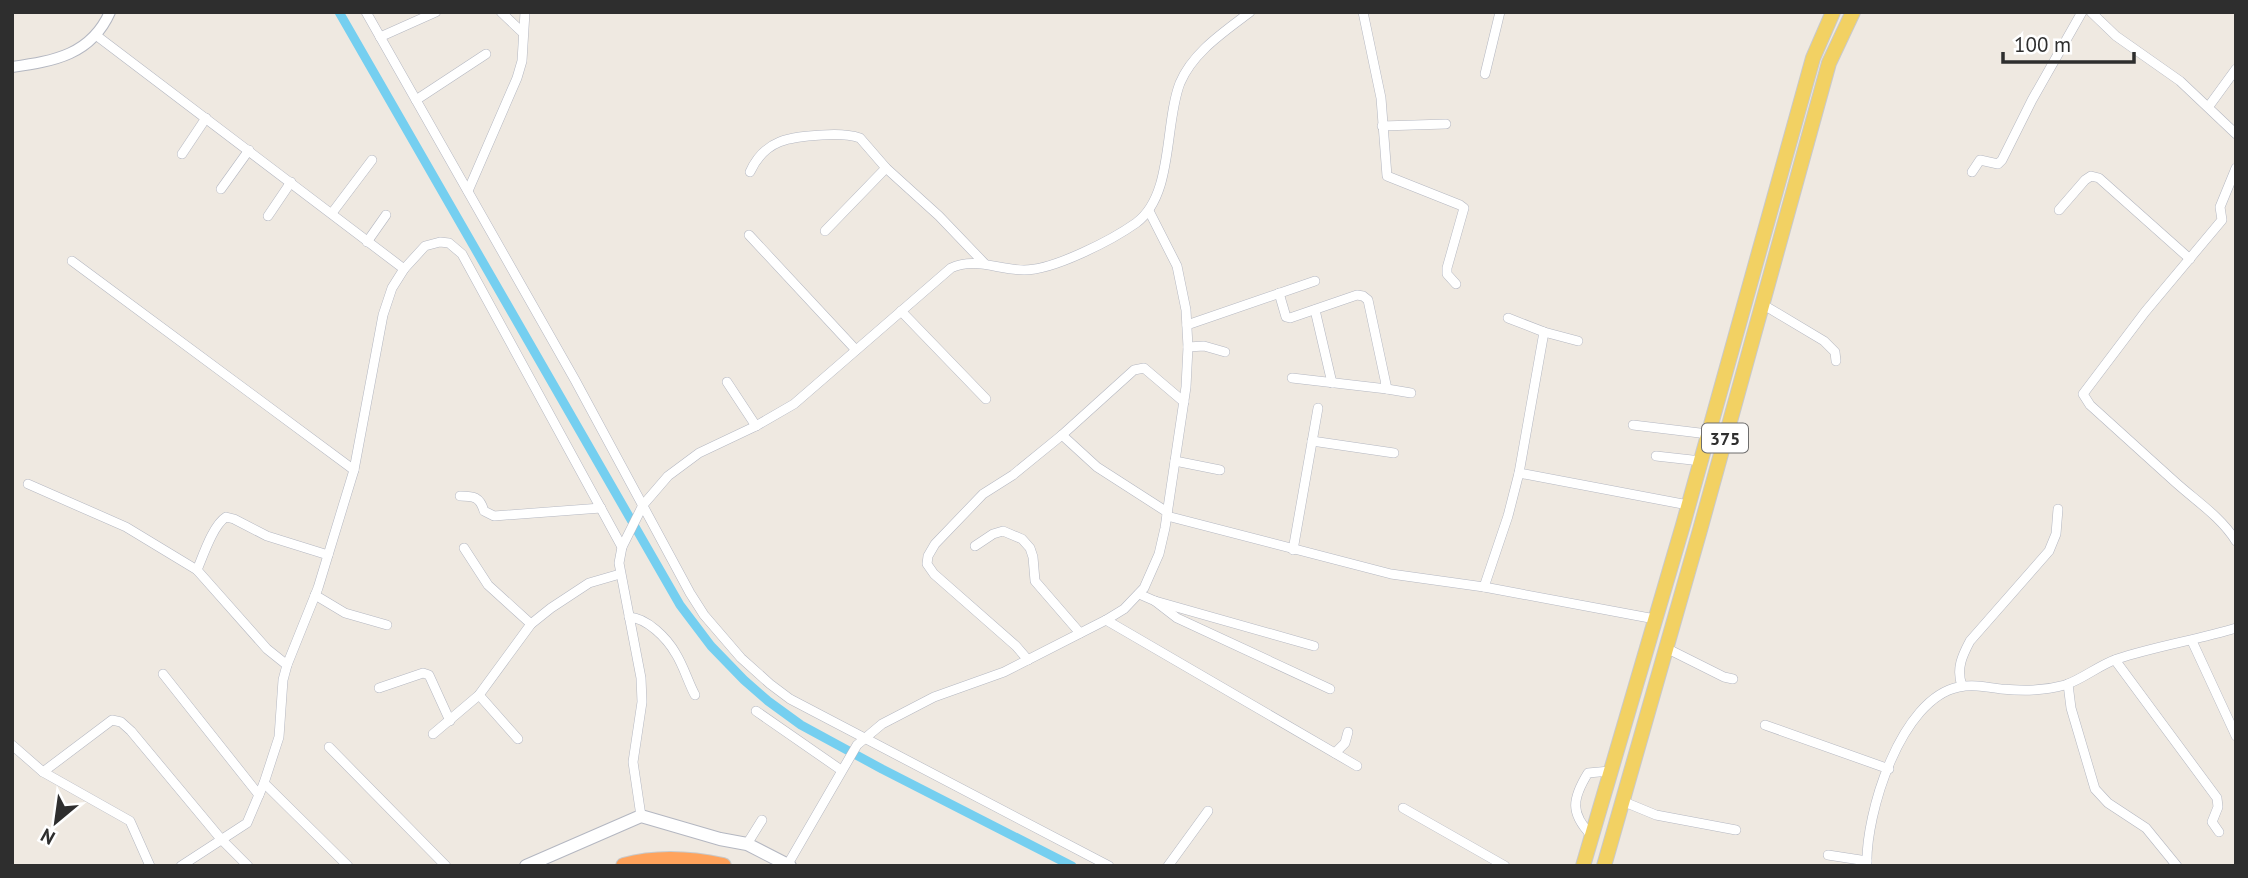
<svg xmlns="http://www.w3.org/2000/svg" width="2248" height="878" viewBox="0 0 2248 878" font-family="'PT Sans',sans-serif">
<style>
.lines{fill:none;stroke-linecap:round;stroke-linejoin:round}
.canal{stroke:#75cff0;stroke-width:9}
.minor-casing{stroke:#b4b7c1;stroke-width:10}
.tertiary-casing{stroke:#b4b7c1;stroke-width:12}
.secondary-casing{stroke:#b4b7c1;stroke-width:14}
.primary-casing{stroke:#c9c9c9;stroke-width:16}
.motorway-casing{stroke:#c9c9c9;stroke-width:18}
.minor{stroke:#fff;stroke-width:9}
.tertiary{stroke:#fff;stroke-width:10}
.secondary{stroke:#fff;stroke-width:12}
.primary{stroke:#f2d163;stroke-width:14}
.motorway{stroke:#ffa35c;stroke-width:16}
.labels{text-anchor:middle;dominant-baseline:central;stroke-width:5;stroke-linejoin:round;paint-order:stroke}
.shield{fill:#fff;stroke:#6d6d6d;stroke-width:2}
.shield-label{font-size:18px;font-weight:bold;fill:#2e2e2e}
</style>
<rect width="100%" height="100%" fill="#efe9e1"/>
<g class="lines">
<polyline class="canal" points="339,12 680,605 711,646 744,680 768,701 801,725 882,769 1072,866"/>
<defs>
<g id="minor">
<polyline points="366,12 575,380 690,593 704,615 741,658 770,684 790,699 1109,866"/>
<polyline points="501,12 522,32"/>
<polyline points="1363,12 1381,98 1387,176 1460,205 1464,208 1447,268 1447,274 1456,284"/>
<polyline points="2091,12 2116,36 2180,81 2236,134"/>
<polyline points="97,36 404,269"/>
<polyline points="380,37 436,12"/>
<polyline points="1485,74 1500,12"/>
<polyline points="416,100 486,54"/>
<polyline points="2209,106 2236,69"/>
<polyline points="1382,126 1446,124"/>
<polyline points="182,154 206,118"/>
<path d="M2236,168L2220,207L2222,220L2145,312L2083,394L2090,405C2118,430 2146,456 2174,481C2196,501 2220,516 2236,541"/>
<path d="M750,172C765,139 790,137 822,135C835,134 848,134 860,138L886,168L939,216L985,264"/>
<polyline points="1972,172 1980,160 1998,164 2002,160 2032,100 2082,12"/>
<polyline points="221,189 249,150"/>
<polyline points="468,191 517,78 522,61 525,12"/>
<polyline points="2059,210 2085,180 2091,176 2099,178 2190,259"/>
<polyline points="332,213 372,160"/>
<polyline points="268,216 291,182"/>
<polyline points="825,231 886,168"/>
<polyline points="749,235 856,350"/>
<polyline points="367,242 386,215"/>
<polyline points="72,261 354,470"/>
<polyline points="1279,293 1286,317 1290,318 1357,295 1363,296 1368,300 1387,389 1292,378"/>
<polyline points="1762,304 1824,341 1835,352 1836,361"/>
<polyline points="1315,310 1332,383"/>
<polyline points="901,311 986,399"/>
<polyline points="1508,318 1544,332 1578,341"/>
<polyline points="1187,325 1315,281"/>
<polyline points="1188,347 1204,346 1225,352"/>
<polyline points="727,382 756,426"/>
<polyline points="1387,389 1411,393"/>
<polyline points="1633,425 1708,434"/>
<polyline points="1062,435 1097,467 1167,512"/>
<polyline points="1312,441 1394,453"/>
<polyline points="1656,456 1701,461"/>
<polyline points="1175,461 1220,470"/>
<polyline points="1519,473 1688,505"/>
<polyline points="28,484 126,527 197,570 267,649 287,665"/>
<path d="M460,496C474,496 480,497 484,511L494,516L601,508"/>
<polyline points="1167,516 1391,574 1484,587 1655,619"/>
<polyline points="975,546 993,534 1003,531 1022,539 1030,548 1033,557 1035,581 1080,633"/>
<polyline points="464,548 488,585 531,624"/>
<polyline points="1293,550 1318,408"/>
<path d="M197,570C203,556 213,525 226,517L234,519L267,536L328,555"/>
<polyline points="1484,587 1508,516 1519,473 1544,332"/>
<polyline points="1139,594 1155,601 1314,646"/>
<polyline points="315,595 345,613 387,625"/>
<polyline points="1155,601 1177,618 1330,689"/>
<path d="M629,617C647,618 667,638 676,654C684,667 688,682 695,695"/>
<polyline points="1106,620 1357,766"/>
<polyline points="2192,641 2236,736"/>
<polyline points="1666,648 1724,677 1733,679"/>
<polyline points="1028,660 1016,646 934,574 927,564 928,556 935,544 983,494 1013,475 1062,435 1134,370 1144,368 1184,402"/>
<polyline points="2115,660 2217,798 2218,807 2212,822 2219,832"/>
<polyline points="163,674 259,795"/>
<polyline points="2068,684 2071,708 2095,789 2108,803 2146,828 2177,866"/>
<path d="M1962,686C1956,669 1962,656 1970,641L2049,551L2056,534L2058,509"/>
<polyline points="379,688 423,673 429,675 450,721"/>
<polyline points="479,695 518,739"/>
<polyline points="756,711 841,770"/>
<polyline points="1765,725 1889,769"/>
<polyline points="433,734 479,695 531,624 551,608 589,583 620,574"/>
<polyline points="12,745 43,772"/>
<polyline points="329,747 446,866"/>
<polyline points="1335,753 1345,743 1348,732"/>
<polyline points="264,783 348,866"/>
<polyline points="1622,801 1656,815 1736,830"/>
<polyline points="1403,808 1505,866"/>
<path d="M641,816L633,762L642,702L641,678L619,563L622,547L643,505L668,476L699,453L756,426L794,404L951,268C975,257 999,270 1024,270C1054,270 1112,240 1136,223C1174,195 1164,124 1180,83C1193,52 1224,32 1250,12"/>
<path d="M1591,835C1570,813 1572,799 1588,773L1610,771"/>
<polyline points="747,844 762,820"/>
<polyline points="1828,855 1867,861"/>
<polyline points="788,864 857,745 882,724 934,697 1004,672 1106,620 1124,609 1144,588 1159,554 1165,528 1186,387 1188,347 1186,310 1177,266 1149,211"/>
<polyline points="150,866 130,821 43,772 112,720 121,722 131,731 221,839 248,866"/>
<polyline points="181,866 247,823 264,783 279,737 283,680 287,665 318,588 354,470 383,315 392,288 404,269 425,246 440,242 449,243 462,254 622,547"/>
<polyline points="1168,866 1208,811"/>
<path d="M1867,866C1865,814 1901,698 1959,687C1973,684 1987,687 2001,689C2024,691 2043,691 2065,685C2083,679 2099,665 2117,659C2156,646 2197,640 2236,628"/>
</g>
<path id="tertiary" d="M12,67C54,61 91,55 110,12"/>
<polyline id="secondary" points="526,866 641,816 720,839 747,844 790,866"/>
<g id="primary">
<polyline points="1583,866 1683,525 1813,58 1833,12"/>
<polyline points="1604,866 1700,530 1829,63 1853,12"/>
</g>
<path id="motorway" d="M624,866C657,857 690,859 723,866"/>
</defs>
<use href="#minor" class="minor-casing"/>
<use href="#tertiary" class="tertiary-casing"/>
<use href="#secondary" class="secondary-casing"/>
<use href="#primary" class="primary-casing"/>
<use href="#motorway" class="motorway-casing"/>
<use href="#minor" class="minor"/>
<use href="#tertiary" class="tertiary"/>
<use href="#secondary" class="secondary"/>
<use href="#primary" class="primary"/>
<use href="#motorway" class="motorway"/>
</g>
<g class="labels">
<rect class="shield" x="1702" y="423.5" width="46" height="29" rx="5"/>
<g class="shield-label">
<text x="1725" y="438">375</text>
</g>
</g>
<rect width="2248" height="878" fill="none" stroke="#2e2e2e" stroke-width="28"/>
<g transform="translate(56 822) rotate(209)" stroke="#ffffff" stroke-width="5" paint-order="stroke">
<path d="M0-5L12 26L0 18L-12 26Z" fill="#2e2e2e"/>
<text y="-10" font-size="19" font-weight="bold" text-anchor="middle" fill="#2e2e2e">N</text>
</g>
<path d="M2003 52v10h131v-10" fill="none" stroke="#2e2e2e" stroke-width="3.5"/>
<text x="2014" y="52" font-size="21" fill="#2e2e2e" stroke="#ffffff" stroke-width="5" paint-order="stroke">100 m</text>
</svg>
